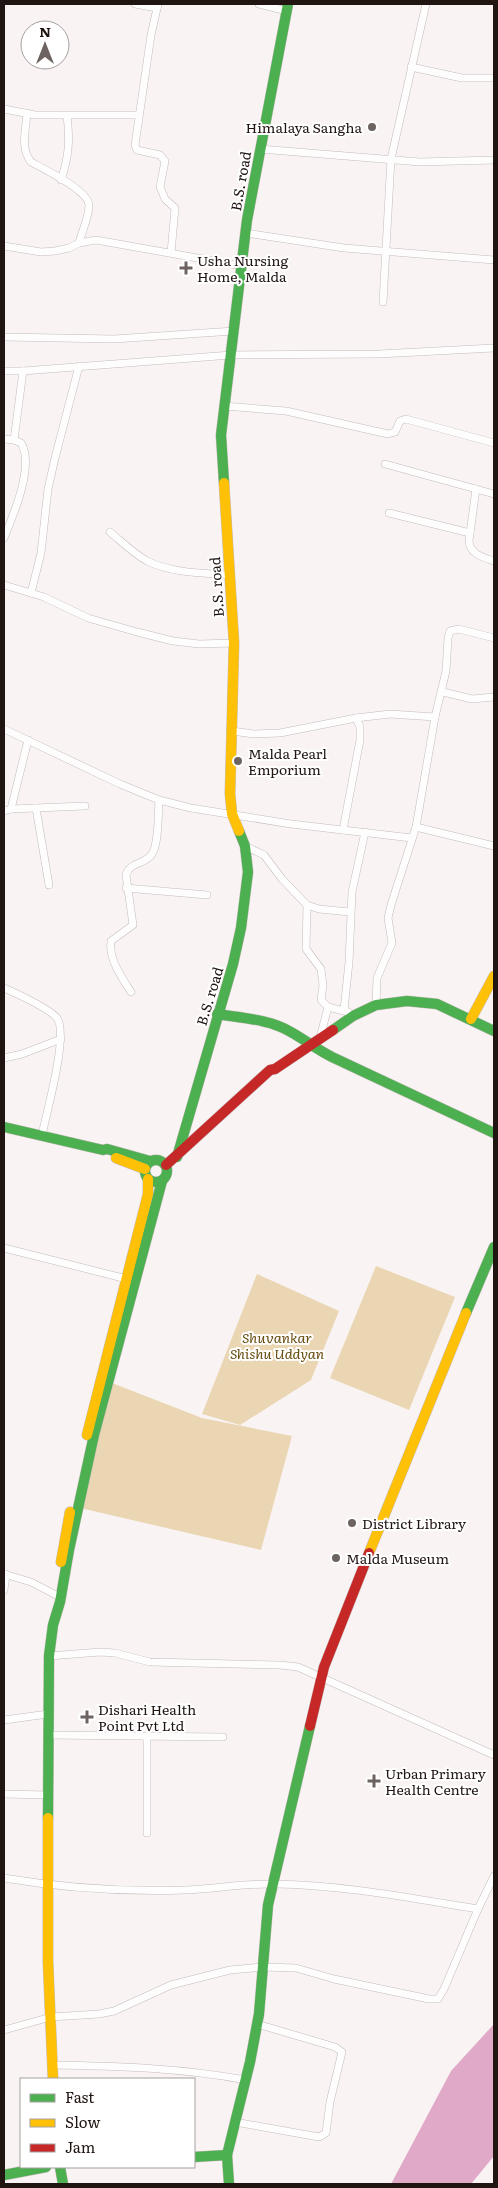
<svg xmlns="http://www.w3.org/2000/svg" width="498" height="2188" viewBox="0 0 498 2188" font-family="Literata,serif">
<style>
.green{fill:#ebd6b4}
.water{fill:#e0a9c7}
.lines{fill:none;stroke-linecap:round;stroke-linejoin:round}
.street-casing{stroke:#c4bbb9;stroke-width:8}
.fast-casing{stroke:#c4bbb9;stroke-width:11}
.slow-casing{stroke:#c4bbb9;stroke-width:11}
.jam-casing{stroke:#c4bbb9;stroke-width:11}
.street{stroke:#fefdfd;stroke-width:7}
.fast{stroke:#4caf50;stroke-width:10}
.slow{stroke:#ffc107;stroke-width:10}
.jam{stroke:#c62828;stroke-width:10}
.poi-dot{fill:#6d6361;stroke:#fff;stroke-width:2}
.labels{text-anchor:middle;dominant-baseline:central;stroke-width:4;stroke-linejoin:round;paint-order:stroke}
.poi-label{font-size:14px;fill:#211512;stroke:#fff;text-anchor:start}
.street-label{font-size:14px;fill:#211512;stroke:#fff}
.park-label{font-size:14px;font-style:italic;fill:#674c0e;stroke:#fff}
</style>
<rect width="100%" height="100%" fill="#f9f4f3"/>
<g class="green">
<polygon points="376,1266 455,1297 409,1410 330,1378"/>
<polygon points="257,1274 339,1311 311,1380 240,1425 202,1414"/>
<polygon points="112,1383 202,1418 292,1436 261,1550 76,1507"/>
</g>
<polygon class="water" points="494,2024 494,2156 471,2184 391,2184 451,2071"/>
<g class="lines">
<defs>
<g id="street">
<polyline points="135,4 157,8"/>
<polyline points="158,4 151,35 135,145 137,150 160,155 165,161 160,187 165,199 175,208 171,253"/>
<polyline points="259,4 287,11"/>
<polyline points="411,67 462,78 494,78"/>
<polyline points="4,109 35,115 138,115"/>
<path d="M27,113C26,130 20,148 31,162C44,169 88,190 89,205C89,217 82,231 79,243"/>
<polyline points="260,149 420,162 494,160"/>
<path d="M61,180C69,157 70,139 67,116"/>
<polyline points="246,233 344,248 494,260"/>
<polyline points="4,246 41,252 55,251 69,248 79,243 96,240 242,266"/>
<polyline points="383,302 391,159 426,4"/>
<polyline points="4,337 114,339 234,331"/>
<path d="M4,371H23L14,440L21,443C35,465 13,516 4,538"/>
<polyline points="23,371 231,355 379,354 494,348"/>
<polyline points="224,406 286,411 388,434 395,432 400,421 406,419 494,443"/>
<polyline points="4,439 14,440"/>
<polyline points="385,464 494,494"/>
<path d="M476,489L469,541C470,554 482,557 494,561"/>
<polyline points="389,513 470,533"/>
<path d="M110,532C122,542 133,553 147,561C172,573 202,573 229,575"/>
<polyline points="4,585 44,597 88,618 137,632 173,641 199,644 234,643"/>
<polyline points="31,593 41,553 48,489 55,458 79,366"/>
<polyline points="443,692 472,699 494,697"/>
<polyline points="4,729 120,784 159,800 191,808 291,824 412,838"/>
<polyline points="232,731 254,734 280,733 356,718 390,714 435,717"/>
<polyline points="36,808 49,885"/>
<polyline points="11,809 28,740"/>
<polyline points="4,811 11,809 85,806"/>
<polyline points="416,827 494,846"/>
<polyline points="343,830 360,740 360,727 356,718"/>
<polyline points="245,846 264,855 282,879 307,905 319,909 350,912"/>
<polyline points="126,888 207,895"/>
<polyline points="307,905 306,949 321,969 323,985 321,1000 328,1007 348,1012"/>
<path d="M4,988C16,993 50,1009 57,1018C69,1035 46,1114 42,1135"/>
<path d="M131,992C122,978 108,958 111,941L133,925L126,875C130,861 145,865 152,854C159,843 158,814 159,800"/>
<polyline points="376,1005 377,978 392,943 388,918 391,905 416,827 435,717 446,671 448,638 450,631 459,629 494,638"/>
<polyline points="344,1010 349,962 352,892 365,832"/>
<polyline points="320,1038 328,1007"/>
<polyline points="4,1058 22,1054 61,1039"/>
<polyline points="4,1248 127,1279"/>
<polyline points="4,1574 31,1582 56,1595"/>
<polyline points="4,1590 6,1574"/>
<polyline points="49,1656 100,1652 115,1653 150,1662 280,1665 298,1667 494,1755"/>
<polyline points="4,1720 48,1714"/>
<polyline points="48,1735 223,1737"/>
<polyline points="147,1736 147,1833"/>
<polyline points="4,1794 47,1795"/>
<path d="M4,1878C63,1888 125,1892 185,1890C215,1889 245,1883 275,1884C344,1885 410,1898 478,1909"/>
<polyline points="4,2030 51,2017 99,2014 114,2011 171,1985 230,1970 263,1967 296,1968 334,1979 429,1999 438,1999 444,1989 478,1909 494,1876"/>
<path d="M52,2065C118,2066 181,2068 246,2080"/>
<polyline points="235,2122 319,2137 326,2133 330,2102 342,2052 335,2047 257,2024"/>
</g>
<g id="fast">
<polyline points="224,483 221,435 247,220 288,4"/>
<path d="M217,1014C240,1018 269,1019 289,1031C304,1039 316,1049 332,1057L494,1133"/>
<polyline points="333,1030 353,1016 376,1005 407,1001 437,1004 494,1031"/>
<polyline points="4,1127 103,1150 107,1149 150,1161"/>
<polyline points="177,1157 233,964 241,928 248,872 245,846 239,831"/>
<circle cx="156" cy="1171" r="11"/>
<polyline points="466,1313 494,1247"/>
<polyline points="48,1818 49,1656 53,1625 60,1602 69,1550 94,1435 162,1181"/>
<polyline points="194,2157 227,2155"/>
<polyline points="60,2167 63,2184"/>
<polyline points="4,2175 46,2167"/>
<polyline points="229,2184 227,2155 250,2062 259,2014 268,1905 310,1726"/>
</g>
<g id="slow">
<polyline points="224,483 234,643 230,794 232,814 239,831"/>
<polyline points="471,1019 494,976"/>
<polyline points="116,1158 145,1169"/>
<polyline points="87,1435 148,1194 148,1179"/>
<polyline points="369,1553 466,1313"/>
<polyline points="61,1562 70,1512"/>
<polyline points="48,1818 48,1962 53,2079"/>
</g>
<g id="jam">
<polyline points="166,1165 270,1070 275,1069 333,1030"/>
<polyline points="310,1726 324,1667 369,1553"/>
</g>
</defs>
<use href="#street" class="street-casing"/>
<use href="#fast" class="fast-casing"/>
<use href="#slow" class="slow-casing"/>
<use href="#jam" class="jam-casing"/>
<use href="#street" class="street"/>
<use href="#fast" class="fast"/>
<use href="#slow" class="slow"/>
<use href="#jam" class="jam"/>
</g>
<g class="poi-dot">
<circle cx="372" cy="127" r="5"/>
<path d="M183.5 260.5h5v5h5v5h-5v5h-5v-5h-5v-5h5z"/>
<circle cx="238" cy="761" r="5"/>
<circle cx="352" cy="1523" r="5"/>
<circle cx="336" cy="1558" r="5"/>
<path d="M84.5 1709.5h5v5h5v5h-5v5h-5v-5h-5v-5h5z"/>
<path d="M371.5 1773.5h5v5h5v5h-5v5h-5v-5h-5v-5h5z"/>
</g>
<g class="labels">
<g class="poi-label">
<text x="362" y="127" text-anchor="end">Himalaya Sangha</text>
<text x="197" y="260">Usha Nursing<tspan x="197" dy="16">Home, Malda</tspan></text>
<text x="248" y="753">Malda Pearl<tspan x="248" dy="16">Emporium</tspan></text>
<text x="362" y="1523">District Library</text>
<text x="346" y="1558">Malda Museum</text>
<text x="98" y="1709">Dishari Health<tspan x="98" dy="16">Point Pvt Ltd</tspan></text>
<text x="385" y="1773">Urban Primary<tspan x="385" dy="16">Health Centre</tspan></text>
</g>
<g class="street-label">
<text transform="translate(240 181) rotate(-80)">B.S. road</text>
<text transform="translate(216 587) rotate(-94)">B.S. road</text>
<text transform="translate(209 996) rotate(-73)">B.S. road</text>
</g>
<g class="park-label">
<text x="277" y="1337">Shuvankar<tspan x="277" dy="16">Shishu Uddyan</tspan></text>
</g>
</g>
<rect width="498" height="2188" fill="none" stroke="#211512" stroke-width="10"/>
<rect x="20" y="2078" width="175" height="90" fill="#ffffff" stroke="#a6a1a0"/>
<rect x="30" y="2094" width="25" height="8" fill="#4caf50" stroke="#a6a1a0"/>
<text x="65" y="2103" font-size="15" fill="#211512">Fast</text>
<rect x="30" y="2119" width="25" height="8" fill="#ffc107" stroke="#a6a1a0"/>
<text x="65" y="2128" font-size="15" fill="#211512">Slow</text>
<rect x="30" y="2144" width="25" height="8" fill="#c62828" stroke="#a6a1a0"/>
<text x="65" y="2153" font-size="15" fill="#211512">Jam</text>
<g transform="translate(45 45)"><circle r="24" fill="#ffffff" stroke="#a6a1a0"/>
<path d="M0-4L9 19L0 12L-9 19Z" fill="#6d6361"/>
<text y="-8" font-size="14" font-weight="bold" text-anchor="middle" fill="#211512">N</text>
</g>
</svg>
